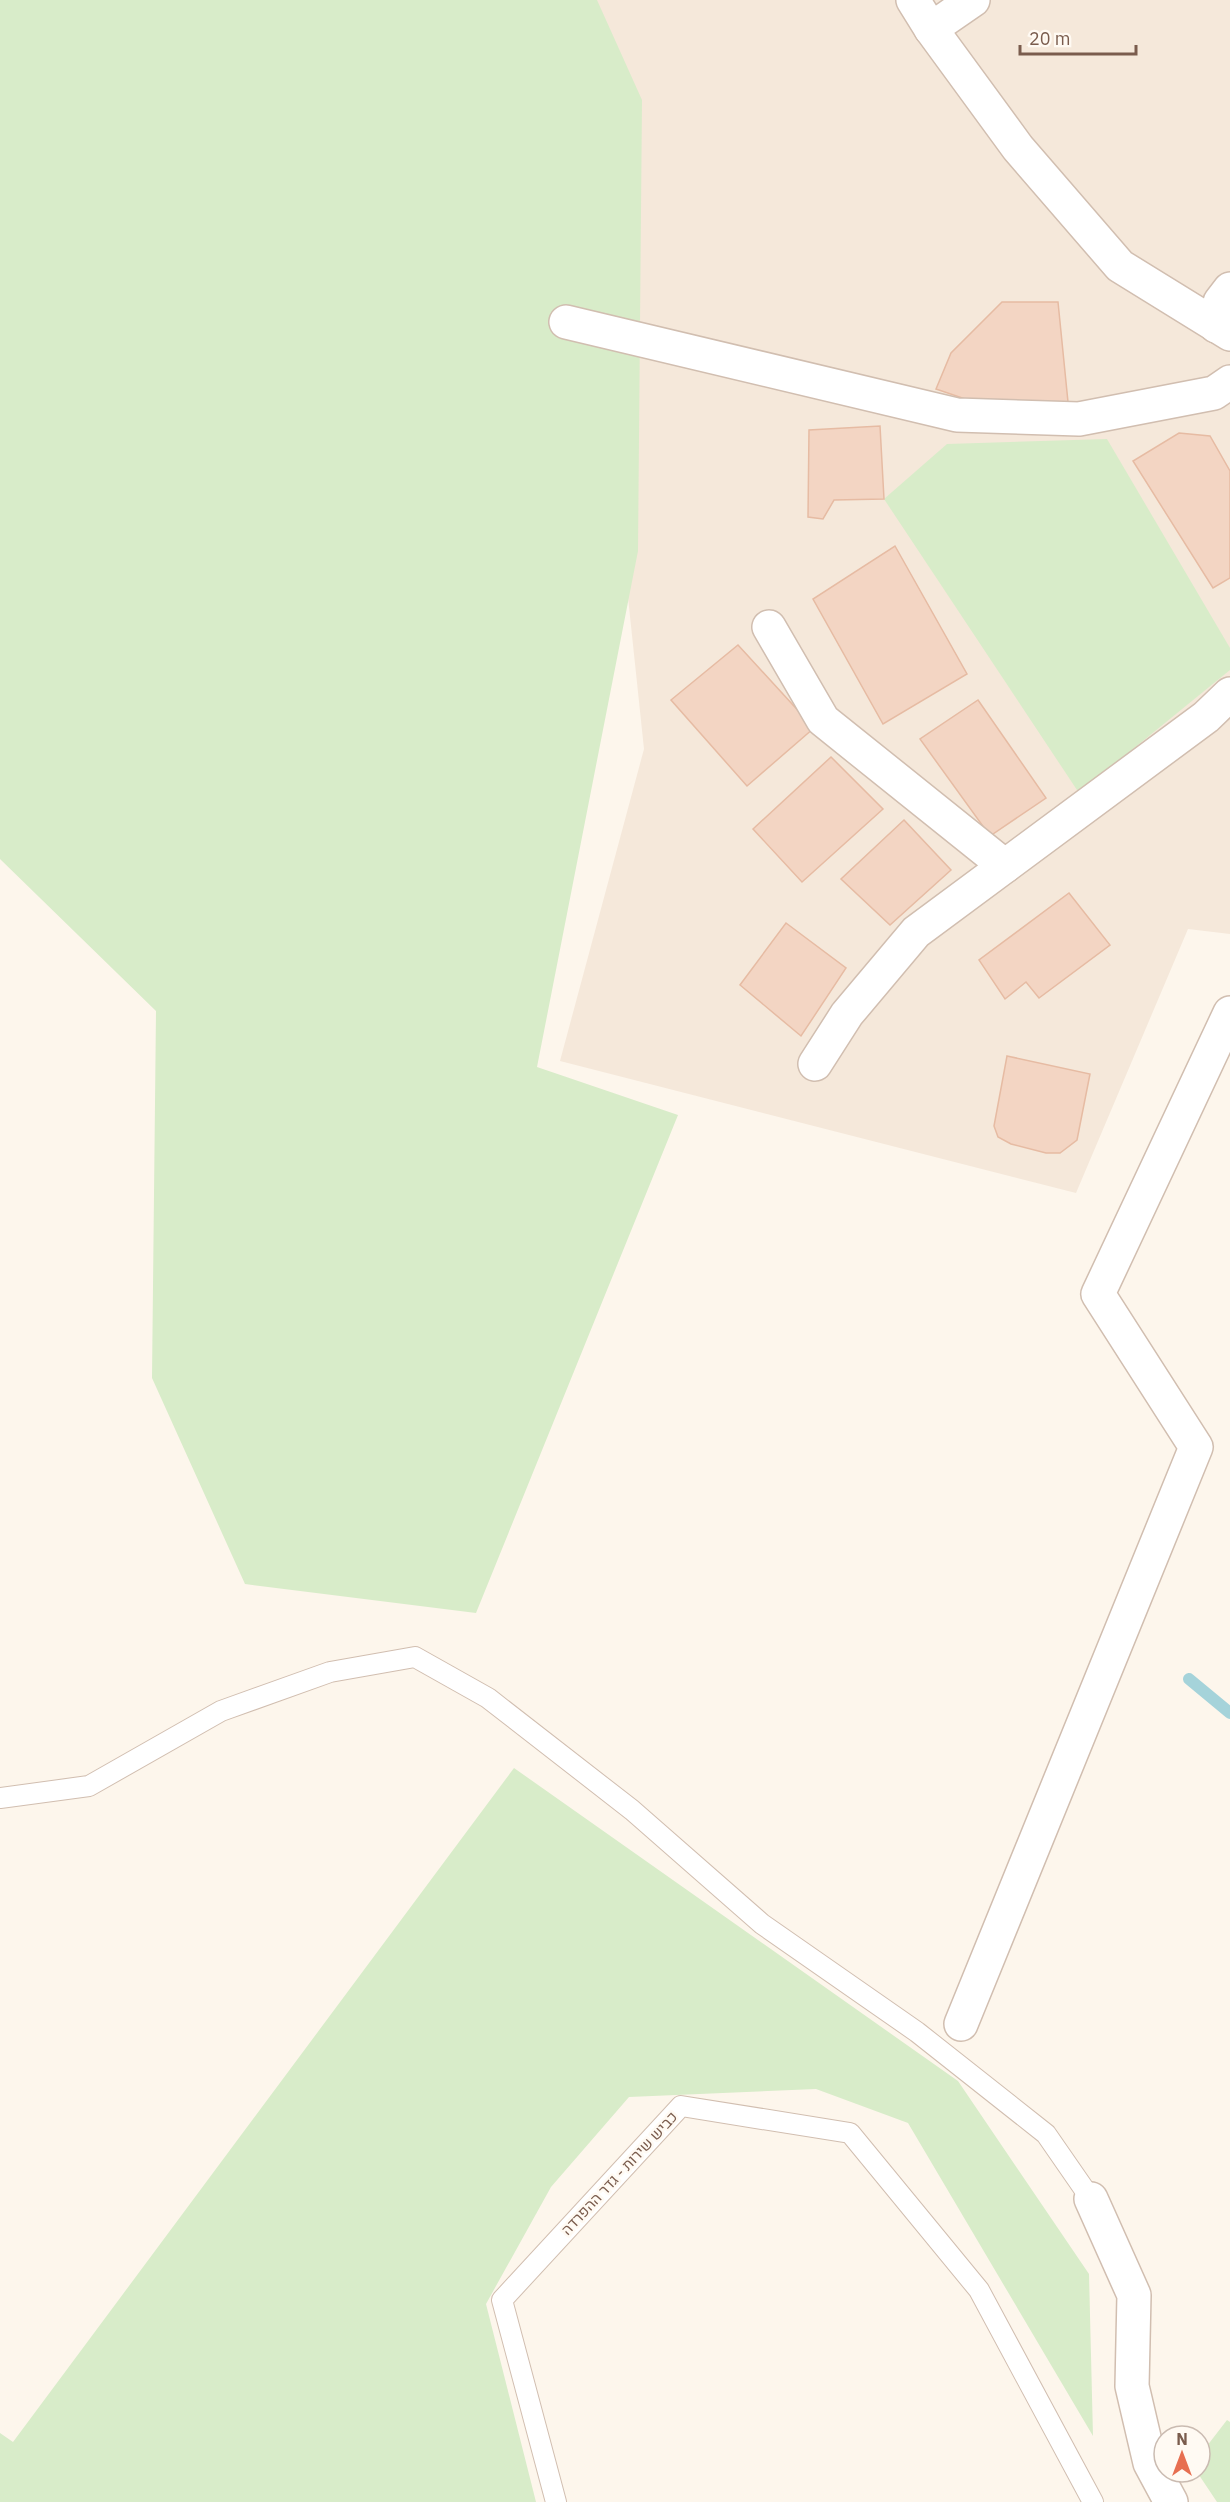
<svg xmlns="http://www.w3.org/2000/svg" width="1230" height="2502" viewBox="0 0 1230 2502" font-family="'IBM Plex Sans',Heebo,sans-serif">
<style>
.residential{fill:#f5e8da}
.green{fill:#d8ecc9}
.lines{fill:none;stroke-linecap:round;stroke-linejoin:round}
.stream{stroke:#a5d3da;stroke-width:12}
.building{fill:#f3d5c3;stroke:#e6bba3;stroke-width:1.5}
.service-casing{stroke:#d1beb0;stroke-width:22}
.minor-casing{stroke:#d1beb0;stroke-width:36}
.tertiary-casing{stroke:#d1beb0;stroke-width:36}
.service{stroke:#fff;stroke-width:20}
.minor{stroke:#fff;stroke-width:33}
.tertiary{stroke:#fff;stroke-width:33}
.labels{text-anchor:middle;dominant-baseline:central;stroke-width:5;stroke-linejoin:round;paint-order:stroke}
.street-label{font-size:15px;fill:#7a5c4d;stroke:#fffaf3}
</style>
<rect width="100%" height="100%" fill="#fdf6ec"/>
<polygon class="residential" points="171,0 1230,0 1230,934 1188,929 1076,1193 560,1061 644,749 583,171"/>
<g class="green">
<polygon points="0,0 597,0 642,100 638,551 537,1067 678,1115 476,1613 245,1584 152,1378 156,1011 0,859"/>
<polygon points="1107,439 1230,648 1230,670 1079,793 884,499 947,444"/>
<polygon points="514,1768 958,2081 1089,2274 1093,2436 908,2123 816,2089 629,2097 551,2187 486,2304 536,2502 0,2502 0,2433 13,2442"/>
<polygon points="1227,2420 1230,2422 1230,2502 1217,2502 1197,2472 1200,2472 1200,2455"/>
</g>
<g class="lines">
<polyline class="stream" points="1189,1679 1230,1713"/>
</g>
<g class="building">
<polygon points="1002,302 1058,302 1069,412 1021,418 936,389 951,353"/>
<polygon points="880,426 884,499 834,500 823,519 808,517 809,430"/>
<polygon points="1179,433 1210,436 1230,471 1230,578 1213,588 1133,461"/>
<polygon points="895,546 967,674 883,724 813,599"/>
<polygon points="738,645 814,728 747,786 671,700"/>
<polygon points="978,700 1046,798 990,836 920,739"/>
<polygon points="831,757 883,809 802,882 753,829"/>
<polygon points="904,820 951,870 890,925 841,879"/>
<polygon points="1069,893 1110,945 1039,998 1026,982 1005,999 979,960"/>
<polygon points="786,923 846,968 801,1036 740,985"/>
<polygon points="1007,1056 1090,1074 1077,1140 1060,1153 1046,1153 1011,1144 998,1137 994,1126"/>
</g>
<g class="lines">
<defs>
<g id="service">
<polyline points="0,1798 89,1786 221,1711 330,1672 415,1657 488,1698 632,1810 762,1924 917,2032 1046,2134 1091,2199"/>
<polyline points="556,2502 502,2300 681,2106 850,2133 979,2290 1093,2502"/>
</g>
<g id="minor">
<polyline points="931,29 973,0"/>
<polyline points="566,322 957,415 1079,419 1214,393 1230,382"/>
<polyline points="1216,326 1220,302 1230,289"/>
<polyline points="769,627 823,720 1005,866"/>
<polyline points="815,1064 847,1014 916,932 1206,717 1230,694"/>
<polyline points="961,2024 1196,1447 1098,1294 1230,1013"/>
<polyline points="1091,2199 1134,2295 1132,2386 1150,2463 1171,2502"/>
</g>
<polyline id="tertiary" points="913,0 931,29 1018,148 1120,266 1230,334"/>
</defs>
<use href="#service" class="service-casing"/>
<use href="#minor" class="minor-casing"/>
<use href="#tertiary" class="tertiary-casing"/>
<use href="#service" class="service"/>
<use href="#minor" class="minor"/>
<use href="#tertiary" class="tertiary"/>
</g>
<g class="labels">
<g class="street-label">
<text transform="translate(619 2173) rotate(-47)">כביש שירות - גדר ההפרדה</text>
</g>
</g>
<g transform="translate(1182 2454)"><circle r="28" fill="#fffaf3" stroke="#cabbb1" stroke-width="1.5"/>
<path d="M0-4.5L10 22L0 15L-10 22Z" fill="#e76f51"/>
<text y="-9" font-size="16" font-weight="bold" text-anchor="middle" fill="#7a5c4d">N</text>
</g>
<path d="M1020 45v9h116v-9" fill="none" stroke="#7a5c4d" stroke-width="3"/>
<text x="1029" y="45" font-size="18" fill="#7a5c4d" stroke="#fffaf3" stroke-width="4.5" paint-order="stroke">20 m</text>
</svg>
